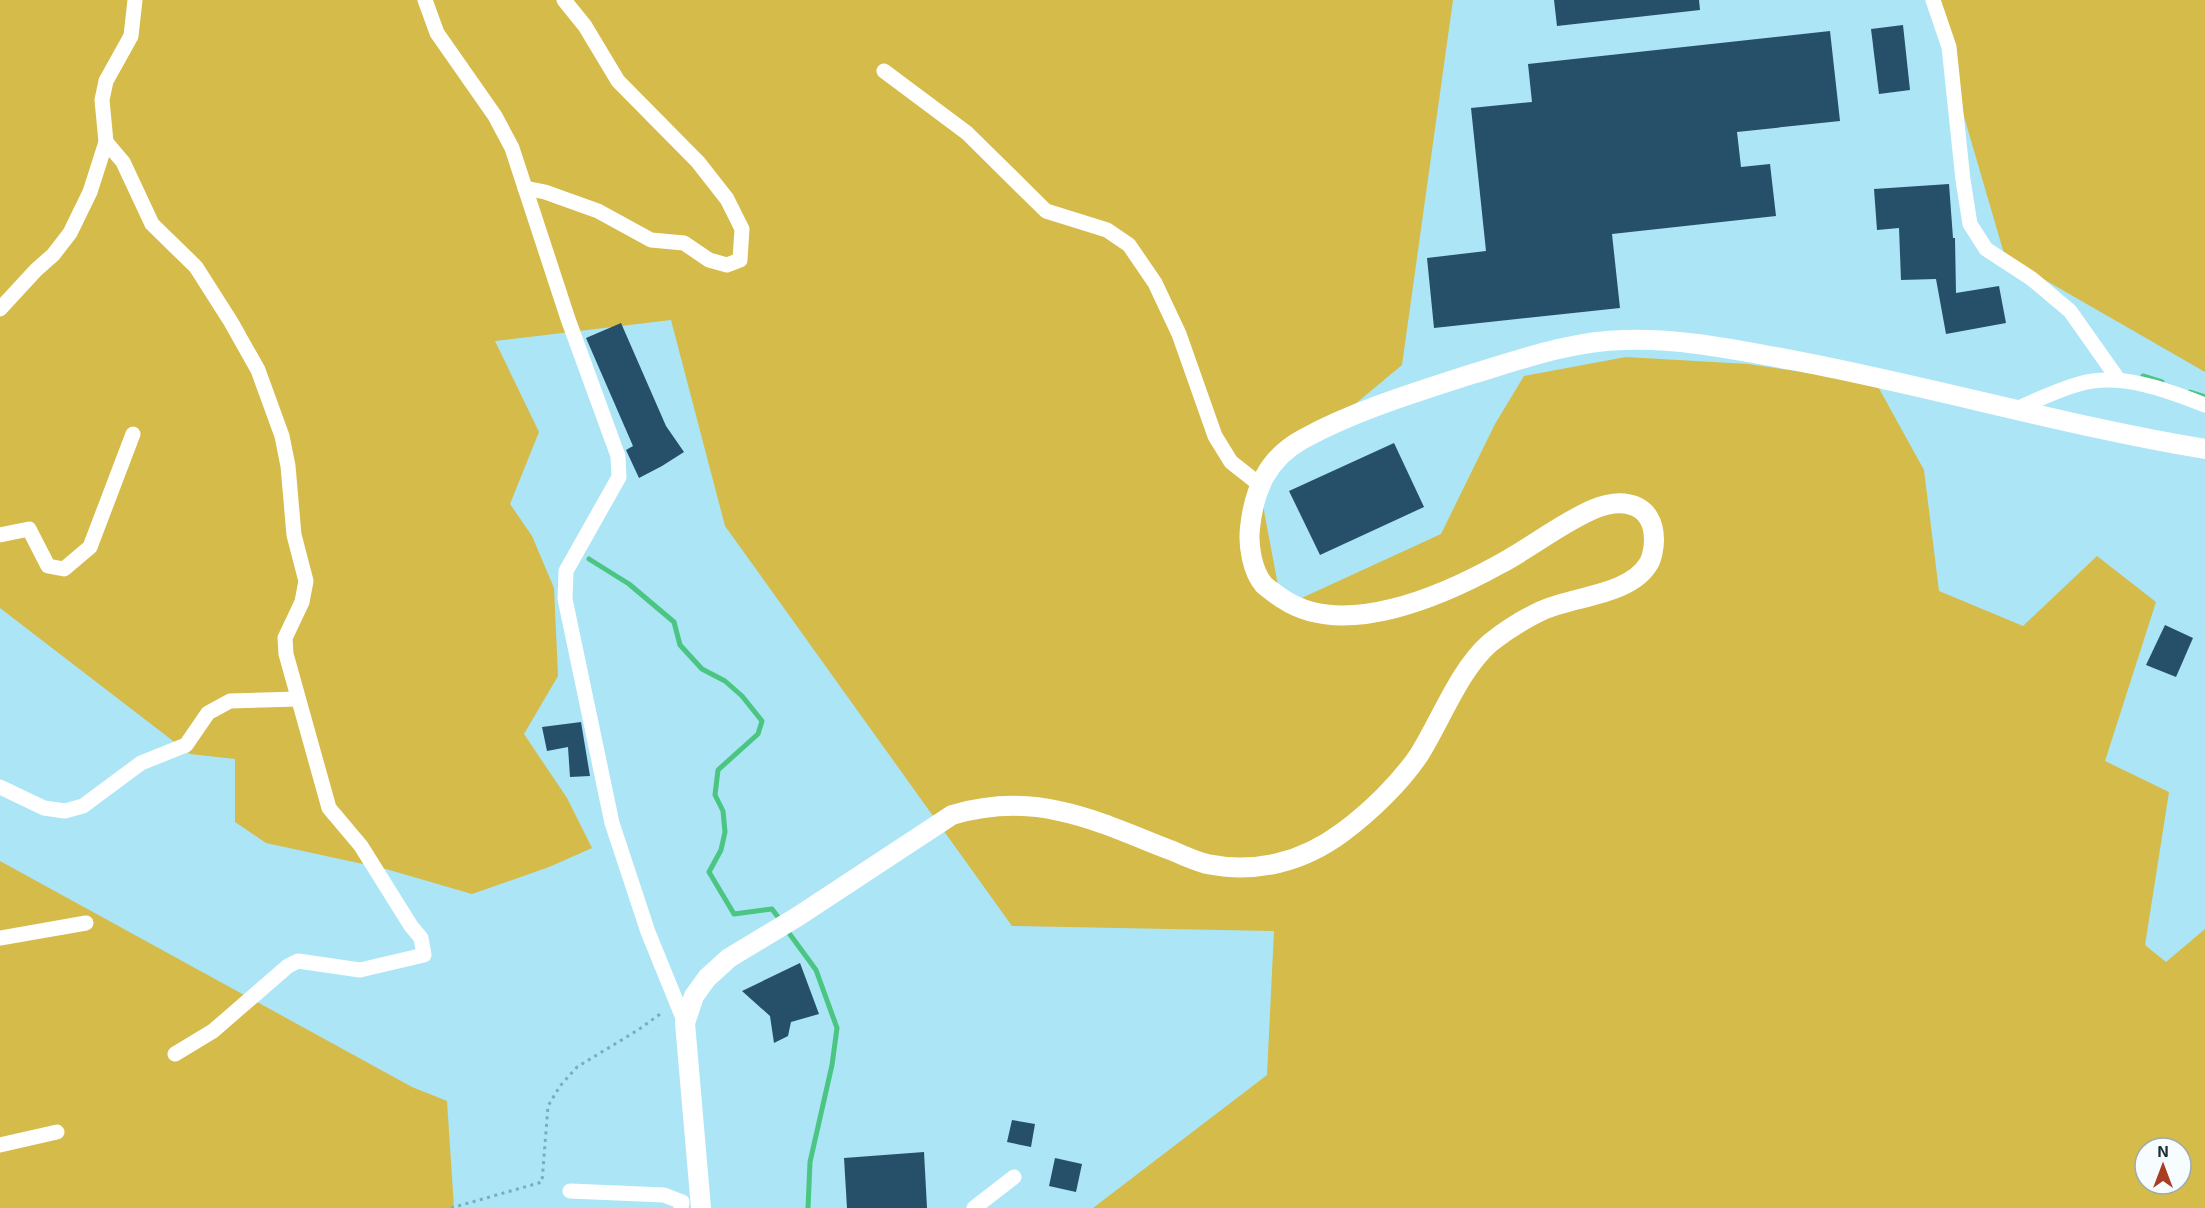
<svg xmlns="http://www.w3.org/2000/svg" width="2205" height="1208" viewBox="0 0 2205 1208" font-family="'Exo 2',sans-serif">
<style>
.green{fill:#d5bb4a;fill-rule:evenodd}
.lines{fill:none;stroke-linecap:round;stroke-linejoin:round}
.stream{stroke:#4bc582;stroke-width:5}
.building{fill:#265069}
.path{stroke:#7dacb9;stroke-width:3;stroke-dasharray:3 4.5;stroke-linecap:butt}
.minor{stroke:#fff;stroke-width:15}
.tertiary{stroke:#fff;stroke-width:20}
</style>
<rect width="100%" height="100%" fill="#ace5f5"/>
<g class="green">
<path d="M0,0H1453L1402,365L1259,484L1282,607L1441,534L1495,424L1524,376L1626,357L1748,364L1876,383L1924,470L1939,591L2023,626L2097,556L2156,602L2105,761L2169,792L2145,945L2166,962L2205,929V1208H1093L1267,1075L1274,931L1012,926L725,526L671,320L495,341L539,432L510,504L532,536L554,588L558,676L524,734L567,798L592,848L549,867L472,894L386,869L266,843L235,822V759L190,754L0,608ZM2145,1148H2181V1184H2145Z"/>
<polygon points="1930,0 2205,0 2205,372 2005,257"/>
<polygon points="0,861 412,1087 447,1101 454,1208 0,1208"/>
</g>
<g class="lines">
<g class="stream">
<polyline points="2143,376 2162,382"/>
<polyline points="2190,392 2205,397"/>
<polyline points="589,559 629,584 674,622 680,645 702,669 725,681 742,696 762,721 758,734 718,770 715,795 723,811 725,832 721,850 709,872 734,914 772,909 781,921"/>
<polyline points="786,929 816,970 837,1028 832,1065 810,1162 808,1208"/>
</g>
</g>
<g class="building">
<polygon points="1554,0 1699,0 1700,10 1557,26"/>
<polygon points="1903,25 1910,90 1879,94 1871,29"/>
<polygon points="1830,31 1840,121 1737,132 1741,167 1770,164 1776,216 1612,234 1620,308 1434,328 1427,258 1486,251 1471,108 1532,102 1528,64"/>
<polygon points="1949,184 1953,238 1955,238 1956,293 1999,286 2006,323 1946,334 1936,279 1901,280 1899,228 1877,230 1874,189"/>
<polygon points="621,323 666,426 684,452 662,466 639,478 626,450 633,446 586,338"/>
<polygon points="1394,443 1424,507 1320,555 1289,491"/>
<polygon points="2165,625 2193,638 2176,677 2146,665"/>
<polygon points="581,722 590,776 570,777 568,747 547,751 542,727"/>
<polygon points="800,963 819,1014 791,1022 788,1036 774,1043 770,1016 742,991"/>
<polygon points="1012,1120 1035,1124 1031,1147 1007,1142"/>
<polygon points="924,1152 927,1208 847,1208 844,1158"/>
<polygon points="1055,1158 1082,1164 1076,1192 1049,1186"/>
</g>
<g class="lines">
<polyline class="path" points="451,1208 542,1182 548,1106 560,1086 577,1067 638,1030 663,1012"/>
<g class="minor">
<polyline points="135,0 131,36 106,81 102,100 106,142 123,162 152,224 196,267 231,322 258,370 282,436 288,466 294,535 306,581 302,602 285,638 286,654 329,808 361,846 411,926 421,938 424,955 360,970 298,961 288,966 213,1031 175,1054"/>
<polyline points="425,0 437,33 495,116 512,148 568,319 618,456 619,477 566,571 565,599 612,823 648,932 685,1023"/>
<polyline points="1933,0 1949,47 1963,180 1970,224 1986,249 2032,279 2070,311 2118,379"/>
<polyline points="884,71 967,133 1046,211 1107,230 1129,245 1155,283 1179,334 1215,436 1231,462 1259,484"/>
<polyline points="525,188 545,192 598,211 651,240 684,243 709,260 727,265 740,260 742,229 727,199 698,162 618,81 585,26 564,0"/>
<polyline points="0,309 36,270 53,255 70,233 90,192 106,142"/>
<path d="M2014,410C2035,401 2057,390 2079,384C2120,372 2167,390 2205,405"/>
<polyline points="0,535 29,529 48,566 64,569 90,547 133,434"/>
<polyline points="0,787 44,808 65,811 83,806 141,763 186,745 208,713 230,701 298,699"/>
<polyline points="0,938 86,923"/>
<polyline points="0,1145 57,1132"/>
<polyline points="570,1191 664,1195 682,1202 681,1208"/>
<polyline points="974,1208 1014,1177"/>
</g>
<path class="tertiary" d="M701,1208L685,1023L694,996L707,978L729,958L797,917L952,815C986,805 1024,803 1059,811C1098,819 1136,837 1173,851C1184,856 1195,861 1207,864C1256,874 1303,862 1343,832C1370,812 1400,783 1419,755C1441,720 1459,670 1490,643C1505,631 1524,619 1541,611C1572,596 1630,596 1649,563C1652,558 1654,547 1654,540C1654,503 1623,497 1594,509C1561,523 1532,547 1500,564C1444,595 1344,640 1283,599C1281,598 1266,587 1264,585C1252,571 1248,545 1250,528C1254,489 1268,458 1303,439C1354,411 1416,392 1472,374C1522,359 1572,341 1624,340C1681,338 1736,350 1792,360C1930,386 2066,426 2205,449"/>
</g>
<g transform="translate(2163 1166)"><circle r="28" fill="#f7fcfe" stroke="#9eabae" stroke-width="1.5"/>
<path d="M0-4.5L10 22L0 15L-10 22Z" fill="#a73e22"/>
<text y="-9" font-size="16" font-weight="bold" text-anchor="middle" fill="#193137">N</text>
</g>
</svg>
